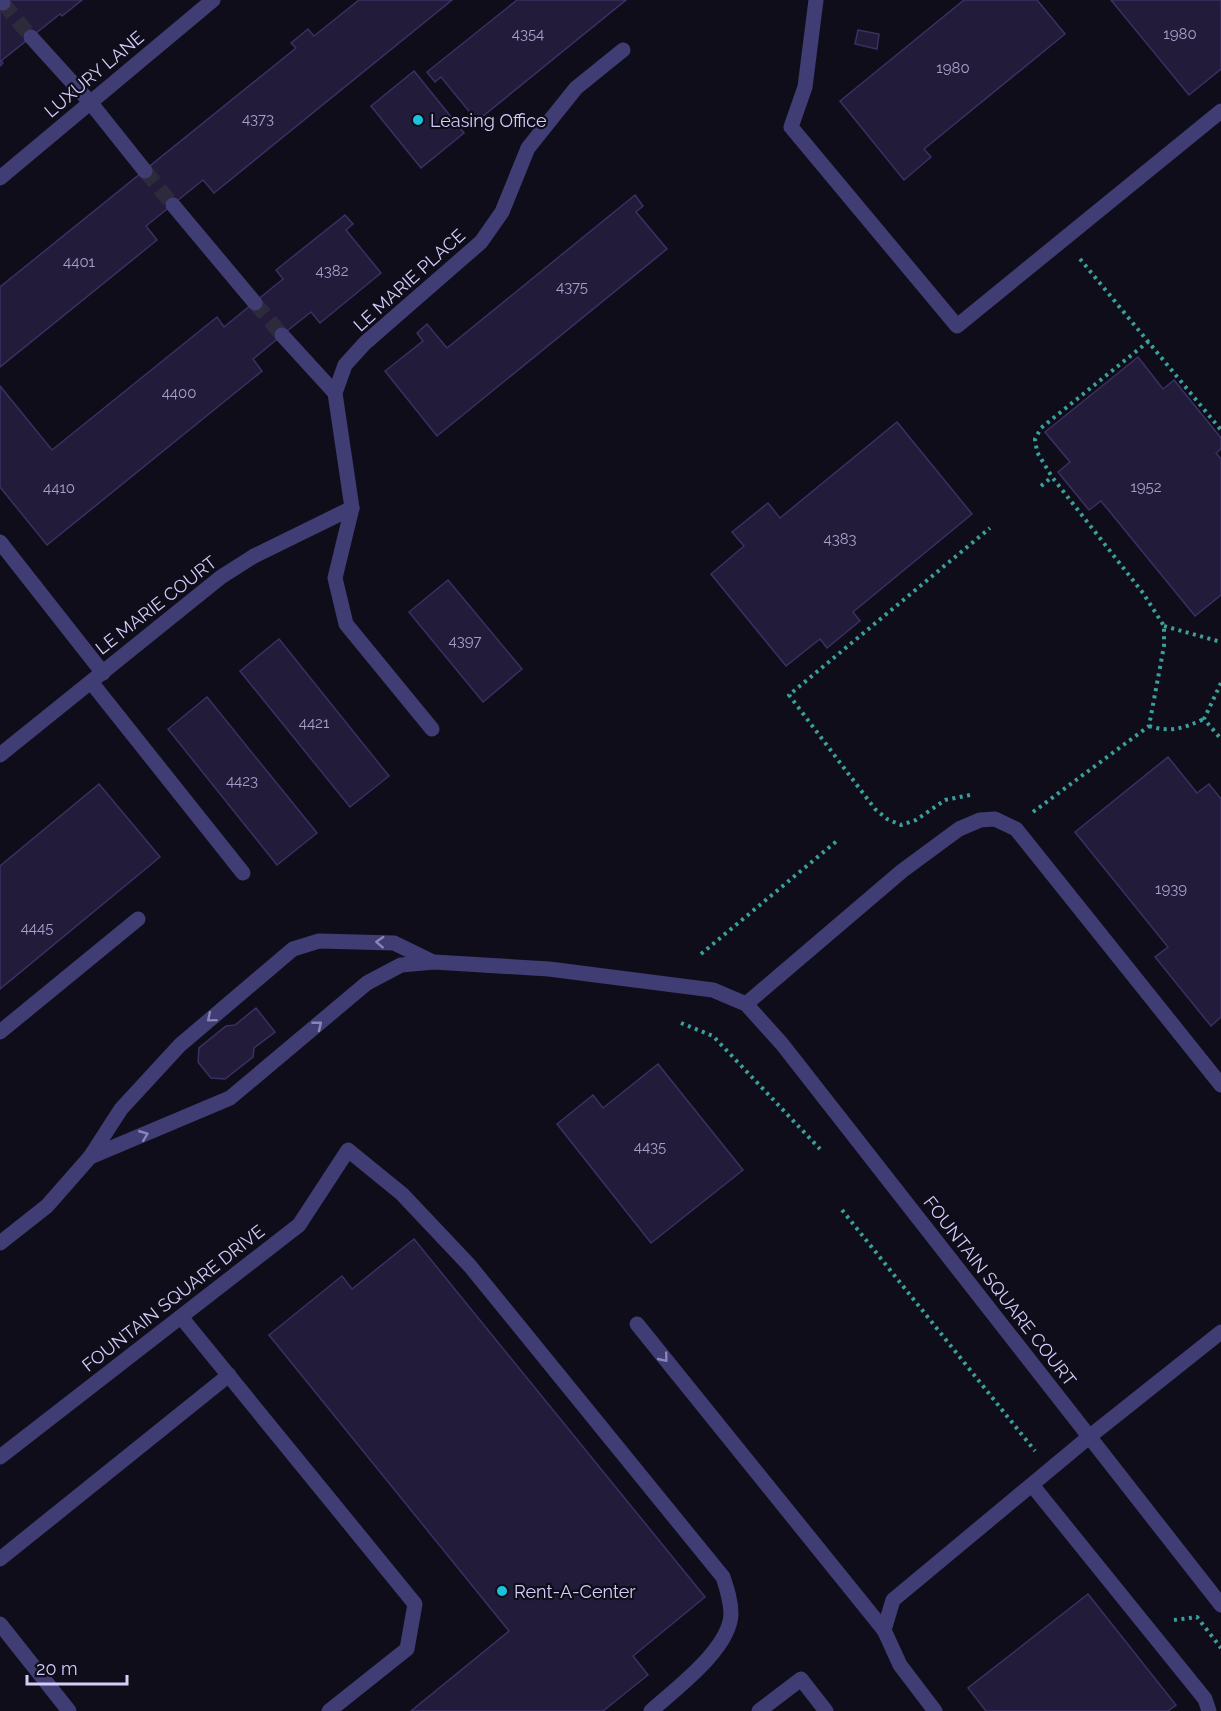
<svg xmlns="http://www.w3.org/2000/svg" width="1221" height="1711" viewBox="0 0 1221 1711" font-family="Raleway,sans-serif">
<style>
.building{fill:#221b3a;stroke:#3b3063;stroke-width:1.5}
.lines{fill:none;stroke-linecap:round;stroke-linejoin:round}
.minor-tunnel{stroke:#2d2a3c;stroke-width:15;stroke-dasharray:15 8;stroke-linecap:butt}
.path{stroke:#3aa09b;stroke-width:4;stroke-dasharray:3 4.5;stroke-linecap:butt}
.minor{stroke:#403d75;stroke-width:15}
.oneway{stroke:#8985b7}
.poi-dot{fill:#19c3d9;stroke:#100d1b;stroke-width:2}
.labels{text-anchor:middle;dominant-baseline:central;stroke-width:4.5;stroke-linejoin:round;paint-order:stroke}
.number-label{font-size:15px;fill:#a6a0c9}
.street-label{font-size:18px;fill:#d2cdf9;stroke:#100d1b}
.poi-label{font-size:18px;fill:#d2cdf9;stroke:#100d1b;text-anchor:start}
</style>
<rect width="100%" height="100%" fill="#100d1b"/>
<g class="building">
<polygon points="6,0 82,0 62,16 60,14 1,61 3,63 0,66 0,5"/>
<polygon points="359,0 452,0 214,193 203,180 146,226 157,240 0,367 0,287 296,48 291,43 308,29 314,36"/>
<polygon points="517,0 626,0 477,121 441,77 435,82 427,72"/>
<polygon points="964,0 1037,0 1065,34 924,149 931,157 904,180 840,101"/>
<polygon points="1111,0 1221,0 1221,69 1189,95"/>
<polygon points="858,30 879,34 877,49 855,44"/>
<polygon points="414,71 464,133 421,168 371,106"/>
<polygon points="635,195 643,206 636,212 667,249 437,436 385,371 423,341 417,333 427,324 447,348"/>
<polygon points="345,215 353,224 346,230 381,273 320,323 311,312 282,335 253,359 262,371 47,545 0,487 0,386 52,450 217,317 224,327 283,279 276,270"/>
<polygon points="1138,357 1163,389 1174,380 1221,438 1221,449 1216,453 1221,459 1221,595 1195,616 1101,501 1089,510 1058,472 1070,462 1045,432"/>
<polygon points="897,422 972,514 853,612 860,621 827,648 820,639 786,666 711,574 744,546 732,532 768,503 780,518"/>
<polygon points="448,580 522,669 483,702 409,612"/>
<polygon points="279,639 389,776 350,807 240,671"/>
<polygon points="207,697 317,833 277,865 168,729"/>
<polygon points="1168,757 1197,793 1209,784 1221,799 1221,1017 1211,1026 1155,957 1168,947 1075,832"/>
<polygon points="99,784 160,857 0,989 0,866"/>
<polygon points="256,1008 275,1032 254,1048 253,1057 225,1079 211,1078 198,1062 199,1048 226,1026 235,1025"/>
<polygon points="658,1064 743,1170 651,1243 557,1124 593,1095 603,1108"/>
<polygon points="414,1239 705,1597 633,1656 648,1675 603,1711 411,1711 509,1631 269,1335 342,1276 352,1289"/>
<polygon points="1088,1594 1176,1705 1168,1711 986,1711 968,1688"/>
</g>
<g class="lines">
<g class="minor-tunnel">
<polyline points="3,3 31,37"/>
<polyline points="145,171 173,205"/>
<polyline points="255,303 282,335"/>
</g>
<g class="path">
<polyline points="1080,259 1221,430"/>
<polyline points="1041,486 1052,477"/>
<polyline points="1164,626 1221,642"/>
<polyline points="1221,683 1204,719 1221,739"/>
<path d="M1149,726C1171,733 1184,728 1204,719"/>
<polyline points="970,795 945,800 916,820 901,825 887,819 875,809 789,695 990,528"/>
<polyline points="1033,812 1149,726 1164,646 1164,626 1143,593 1052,477 1037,452 1035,439 1041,428 1149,341"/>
<polyline points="701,954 838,840"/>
<polyline points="681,1023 713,1036 820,1149"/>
<polyline points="842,1210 1035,1451"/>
<polyline points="1174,1620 1197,1617 1221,1648"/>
</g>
<g class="minor">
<polyline points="1,0 3,3"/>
<polyline points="816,0 805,87 791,127 957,326 1221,111"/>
<polyline points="31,37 90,102 145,171"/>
<polyline points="0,178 213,0"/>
<polyline points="173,205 255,303"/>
<polyline points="282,335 335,393"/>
<polyline points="0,542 103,673"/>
<polyline points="91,682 243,873"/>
<polyline points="432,729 346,624 335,578 352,508 335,393 345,365 365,343 481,242 502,212 528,148 576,88 623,50"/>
<polyline points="0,755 221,577 254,556 352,508"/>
<polyline points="746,1004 902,871 959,829 980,820 995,819 1016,829 1221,1085"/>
<polyline points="0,1032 138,919"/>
<polyline points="90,1157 230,1098 367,983 401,965 434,962 549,969 713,990 746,1004 782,1044 1221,1605"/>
<polyline points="0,1243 47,1206 90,1157 121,1109 180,1045 293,949 319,941 394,943 431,961"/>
<polyline points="181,1317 415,1604 407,1649 329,1711"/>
<polyline points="637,1324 884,1630"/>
<path d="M0,1457L299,1225L348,1150L402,1194L470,1266L723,1577C727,1589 731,1601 731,1614C730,1649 675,1689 651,1711"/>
<polyline points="1032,1485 1205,1699 1209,1711"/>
<polyline points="0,1559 229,1375"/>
<polyline points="0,1624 69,1711"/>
<polyline points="759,1711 801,1679 826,1711"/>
<polyline points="935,1711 900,1665 884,1630 893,1600 1089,1437 1221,1332"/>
</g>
</g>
<defs><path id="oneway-chevron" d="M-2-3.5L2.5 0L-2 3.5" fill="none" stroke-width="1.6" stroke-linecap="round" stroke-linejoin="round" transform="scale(1.5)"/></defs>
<g class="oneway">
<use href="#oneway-chevron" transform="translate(380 942) rotate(-177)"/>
<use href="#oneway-chevron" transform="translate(211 1018) rotate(140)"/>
<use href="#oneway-chevron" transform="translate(318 1025) rotate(-39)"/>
<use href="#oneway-chevron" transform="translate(144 1135) rotate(-22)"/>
<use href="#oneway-chevron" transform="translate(664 1358) rotate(51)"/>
</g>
<g class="poi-dot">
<circle cx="418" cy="120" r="6"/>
<circle cx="502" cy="1591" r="6"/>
</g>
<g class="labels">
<g class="number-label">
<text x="528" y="34">4354</text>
<text x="1180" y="34">1980</text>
<text x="953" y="68">1980</text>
<text x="258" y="119">4373</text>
<text x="79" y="262">4401</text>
<text x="332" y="271">4382</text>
<text x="572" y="287">4375</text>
<text x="179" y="393">4400</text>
<text x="1146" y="487">1952</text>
<text x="59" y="488">4410</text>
<text x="840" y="539">4383</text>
<text x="465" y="641">4397</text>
<text x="314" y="723">4421</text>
<text x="242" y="781">4423</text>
<text x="1171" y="889">1939</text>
<text x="37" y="928">4445</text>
<text x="650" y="1147">4435</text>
</g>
<g class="street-label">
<text transform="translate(94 74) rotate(-40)">LUXURY LANE</text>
<text transform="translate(409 280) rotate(-42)">LE MARIE PLACE</text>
<text transform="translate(156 605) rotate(-38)">LE MARIE COURT</text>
<text transform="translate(1000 1291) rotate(52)">FOUNTAIN SQUARE COURT</text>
<text transform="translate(173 1298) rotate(-38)">FOUNTAIN SQUARE DRIVE</text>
</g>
<g class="poi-label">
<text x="430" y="120">Leasing Office</text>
<text x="514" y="1591">Rent-A-Center</text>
</g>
</g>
<path d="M27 1675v9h100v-9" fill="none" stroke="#d2cdf9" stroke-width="3"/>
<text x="36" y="1675" font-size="18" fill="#d2cdf9" stroke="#100d1b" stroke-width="4.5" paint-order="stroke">20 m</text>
</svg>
